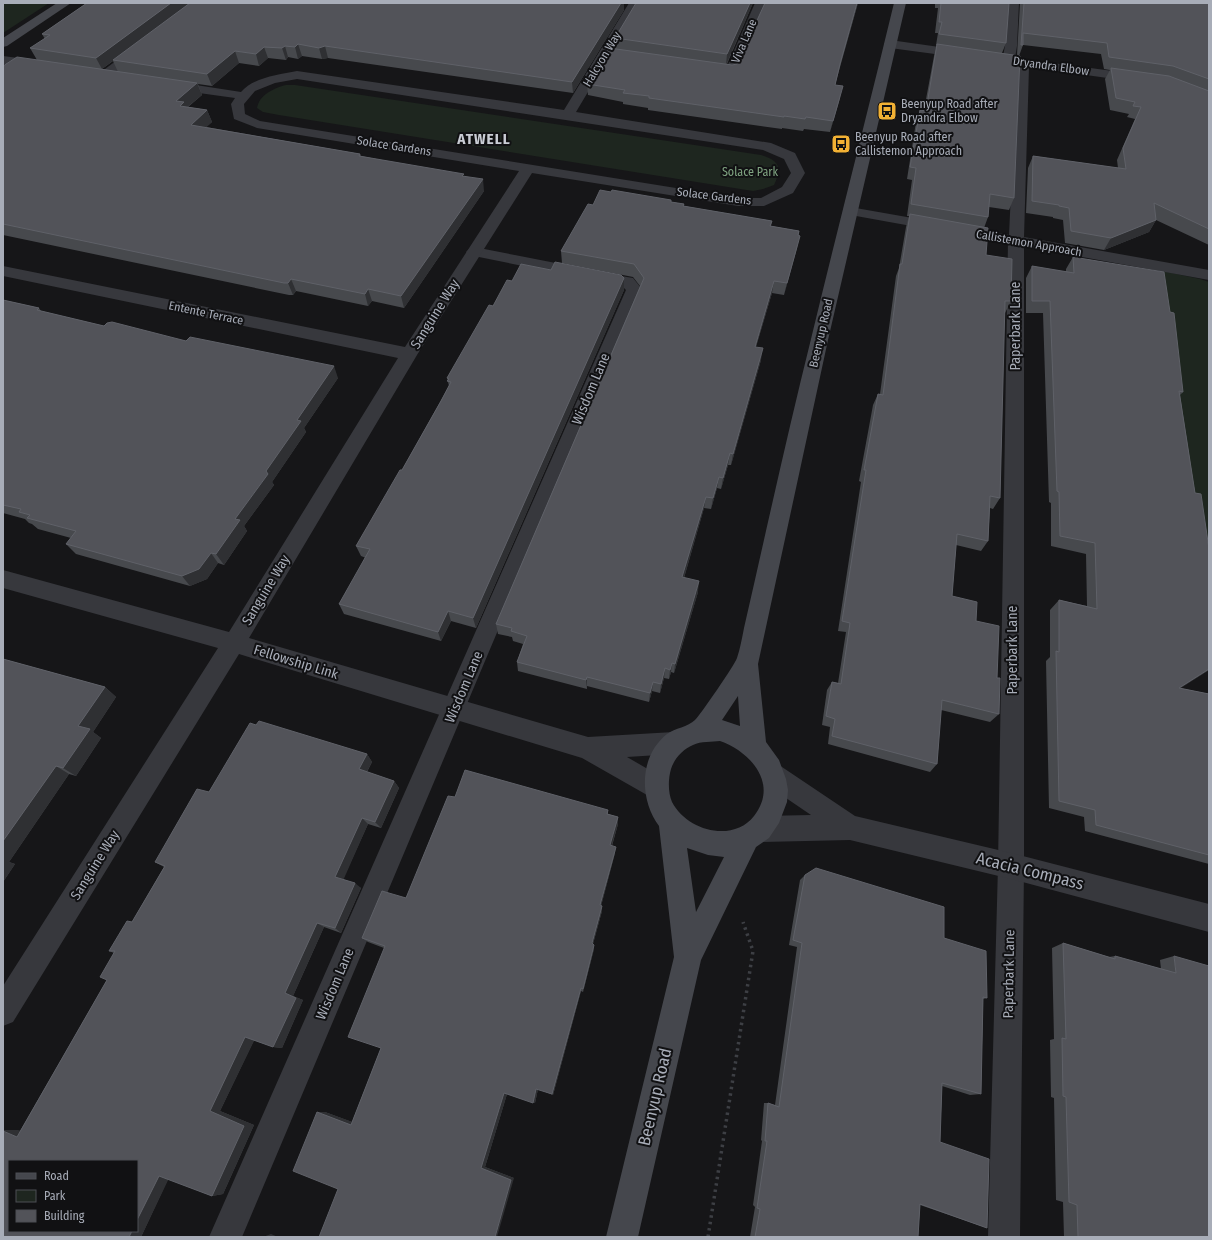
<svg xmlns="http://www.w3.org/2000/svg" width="1212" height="1240" viewBox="0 0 1212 1240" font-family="'Fira Sans Condensed',sans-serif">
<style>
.green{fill:#1e261f}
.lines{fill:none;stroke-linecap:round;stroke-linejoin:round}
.path{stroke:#3d3f44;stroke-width:3.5;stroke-dasharray:2.5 4;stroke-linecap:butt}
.lane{fill:#37383d;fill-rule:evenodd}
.street{fill:#37383d;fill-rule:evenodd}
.secondary{fill:#45474d;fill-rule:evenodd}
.wall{fill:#47494d;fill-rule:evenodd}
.shaded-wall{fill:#2f3033}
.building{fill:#525359;stroke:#5f6168}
.labels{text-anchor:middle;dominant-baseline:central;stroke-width:4;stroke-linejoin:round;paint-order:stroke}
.far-street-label{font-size:12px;fill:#a8adb8;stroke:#111113}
.far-poi-label{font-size:12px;fill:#a8adb8;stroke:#111113;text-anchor:start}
.far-park-label{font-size:12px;fill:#7fa381;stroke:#111113}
.street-label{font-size:14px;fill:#a8adb8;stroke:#111113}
.far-district-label{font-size:15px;font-weight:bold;letter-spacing:1px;fill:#c9ccd4;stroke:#111113}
.near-street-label{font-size:17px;fill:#a8adb8;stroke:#111113}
</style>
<rect width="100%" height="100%" fill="#161618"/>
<g class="green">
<polygon points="3,3 49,3 3,33"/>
<path d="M286,85H295L761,155C780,161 782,168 774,185L763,189L753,191L279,115L263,112L257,108C259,95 274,88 286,85Z"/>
<polygon points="1162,271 1200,279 1209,282 1209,591 1162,282"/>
</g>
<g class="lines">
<polyline class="path" points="708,1237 753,951 743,922"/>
<g class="lane">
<polygon points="755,3 767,3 735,74 731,75 705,71 703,68 705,65 709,64 727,67"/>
<polygon points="1016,236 1021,238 1024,241 1024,866 1020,1237 988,1237 998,866 1008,241 1011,238"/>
<polygon points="474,247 627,277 633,278 642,289 242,1237 209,1237 626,290 622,286 469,255 466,252 469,249"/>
</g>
<g class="street">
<path d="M629,3H641L576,112L771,143L795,153L805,173L793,193L764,206H738L532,173L417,355L249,638L588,737L674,732L683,735L686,743L683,751L674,754L627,757L665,779L668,787L665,795L656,799L647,795L582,758L239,654L13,1022L3,1026V986L218,648L3,588V570L229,632L398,358L3,276V266L405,347L519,171L257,128L234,119L231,104L235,98L170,89L166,88L164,85L166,82L170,81L241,92C254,77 278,75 297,71L564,110ZM297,79L763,150L784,159L791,173L782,187L761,198H738L260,121L245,114L244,104L255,91L275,83Z"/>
<polygon points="1007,3 1019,3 1017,46 1015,58 1136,74 1140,75 1142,78 1140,81 1136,82 1029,67 1024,237 1209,270 1209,280 845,214 843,211 845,208 850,207 1009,235 1017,65 890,48 886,47 884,44 886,41 890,40 1003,56 1005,46"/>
<polygon points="140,45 144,46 146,49 144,52 109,78 101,78 99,75 101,72 136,46"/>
<polygon points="3,56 41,61 45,62 47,65 45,68 41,69 3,64"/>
<polygon points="773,763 782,767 855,816 1011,853 1209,904 1209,932 1011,879 850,840 760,842 751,838 747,829 751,820 760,816 811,815 764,783 761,775 764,767"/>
</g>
<g class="secondary">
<polygon points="57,3 71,3 7,46 3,47 3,38"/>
<path d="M894,3H906L828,340L758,664L766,742L779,760L786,779L788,790L787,802L779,823L769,838L756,847L701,960L638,1237H606L674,957L659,826C639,799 639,756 667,734C675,728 688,727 695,720C701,714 734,666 737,658C740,649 742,638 744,628C766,532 787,435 811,339C838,227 867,115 894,3ZM738,696L740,726L722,720ZM720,741C751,752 779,784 754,816C733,843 687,831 672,802C668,793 668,779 671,769C674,759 683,749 693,745C701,741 712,742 720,741ZM687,848L708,855L724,857L696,912Z"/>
</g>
</g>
<g class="wall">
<path d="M87,3H624V10L573,93L328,58L322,59L302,56L298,59L288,57L286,60L268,58L259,66L239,63L212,86L198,84L202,95L188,107L207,110L212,122L206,127L360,154L361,156L464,176L484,191L404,308L372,301L368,306L296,291L293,295H289L3,235V66L37,60L30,48L45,39L42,34ZM113,61L118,72L102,69Z"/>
<polygon points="636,3 753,3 727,64 732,65 737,64 765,3 858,3 835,85 840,98 830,132 804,129 803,131 782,128 782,129 648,110 648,108 623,104 623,102 588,95 587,84 615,49 615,38"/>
<polygon points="935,3 1009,3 1006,43 1002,53 1017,55 1020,3 1209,3 1209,245 1156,220 1149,232 1104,250 1065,243 1063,220 1053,218 1053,217 1026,213 1028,168 1033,156 1118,168 1117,160 1135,119 1127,117 1129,114 1110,110 1105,79 1110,70 1104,69 1101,54 1023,45 1019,56 1014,198 1009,210 989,207 988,217 984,228 986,255 1011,301 1005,313 1004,313 1000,498 993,509 990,508 988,541 981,551 956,545 952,596 976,621 997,678 999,714 990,722 941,710 937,764 930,772 828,744 830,727 822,725 827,690 832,682 838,683 846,632 838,631 861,482 859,481 873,405 878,394 880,394 896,276 899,268 906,227 909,216 907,216 912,180 907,179 916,122 920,110 924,110 934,56 937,45 936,45 938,33 935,33 938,8 935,8"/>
<polygon points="671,202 684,204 684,206 772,221 771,226 799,231 797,248 784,295 772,293 756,347 761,360 731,465 728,465 721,489 717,488 711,509 704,508 684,578 698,592 674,673 671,672 669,679 664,678 660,693 652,691 649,702 587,686 587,689 518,671 517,662 523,644 513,641 512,637 498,634 496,624 640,286 633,277 562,263 561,251 593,205"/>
<polygon points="1073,257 1170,312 1183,392 1180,395 1195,493 1209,549 1209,670 1180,688 1209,694 1209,864 1085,831 1084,817 1049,808 1046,661 1050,657 1050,610 1059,600 1087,606 1086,554 1051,546 1051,503 1049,502 1043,313 1026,313 1026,278 1032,266 1066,272 1066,269"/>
<polygon points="551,270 624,278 624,290 476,628 451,621 441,641 344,614 339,604 366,558 361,556 356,546 402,470 449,386 447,378 493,306 512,281"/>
<polygon points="3,300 39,308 41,311 104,326 186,341 338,378 304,428 306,432 272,482 274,485 244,526 247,531 224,565 218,563 207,579 190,586 76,554 66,544 71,538 38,529 32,524 29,523 25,519 3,513"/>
<polygon points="3,659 105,687 116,697 93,732 101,738 76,776 69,774 9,862 15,864 3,882"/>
<polygon points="256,725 367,754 372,762 367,772 394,781 399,788 381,828 368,824 343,879 361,888 341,933 324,927 293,996 303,1000 282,1048 273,1047 254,1040 220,1111 254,1125 223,1194 212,1196 168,1179 141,1237 18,1130 20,1131 107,980 114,953 109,951 132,922 164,867 155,862 209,792"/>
<polygon points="455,797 608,810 608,814 618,817 618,824 612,846 615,853 601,906 602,906 602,911 593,944 594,949 583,992 581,991 553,1095 538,1089 535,1103 507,1094 485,1167 514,1178 338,1189 325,1112 352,1122 381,1048 384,948 368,942 362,938 406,898"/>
<polygon points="805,875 944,938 987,998 983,999 981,1094 970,1095 942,1086 940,1142 987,1228 920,1205 918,1237 750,1237 755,1207 753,1205 762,1141 761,1140 764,1103 768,1103 775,1105 797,947 789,945 800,880"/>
<polygon points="1063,943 1109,957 1115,956 1161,969 1160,960 1174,956 1209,1237 1064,1237 1063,1202 1056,1200 1054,1098 1051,1097 1050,1040 1054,1039 1052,948"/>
</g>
<g class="shaded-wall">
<polygon points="171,3 190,3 102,69 96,58"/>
<polygon points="621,3 624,3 624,10 573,93 572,82"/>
<polygon points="750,3 753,3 726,65 727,54"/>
<polygon points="857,3 858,3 837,75 840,64"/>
<polygon points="298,44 302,56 298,59 295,47"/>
<polygon points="285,46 288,57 286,60 282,48"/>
<polygon points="325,46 328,58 322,59 319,48"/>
<polygon points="264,47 268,58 259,66 256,54"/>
<polygon points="235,51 239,63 212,86 207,74"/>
<polygon points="197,83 202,95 186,108 189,114 176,101"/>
<polygon points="843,86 840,98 830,132 833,121"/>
<polygon points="207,110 212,122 196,137 191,125"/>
<polygon points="483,179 484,191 404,308 401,296"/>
<polygon points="1156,220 1149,232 1104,250 1111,238"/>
<polygon points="800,236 797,248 784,295 787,283"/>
<polygon points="624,278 624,290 476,628 473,618"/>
<polygon points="291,279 296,291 293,295 288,283"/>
<polygon points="774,281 772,293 752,359 755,347"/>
<polygon points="368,289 372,301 368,306 365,294"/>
<polygon points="763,348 761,360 731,465 733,454"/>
<polygon points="334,366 338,378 304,428 306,432 272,482 274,485 244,526 247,531 224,565 216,554 235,519 266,471 297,420"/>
<polygon points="730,453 728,465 721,489 723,478"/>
<polygon points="719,477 717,488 711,509 713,498"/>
<polygon points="706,497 704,508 681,588 682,577"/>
<polygon points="211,553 218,563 207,579 190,586 182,576"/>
<polygon points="699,581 698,592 674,673 675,664"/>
<polygon points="448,611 451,621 441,641 438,632"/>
<polygon points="672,663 671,672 669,679 670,670"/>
<polygon points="665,668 664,678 660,693 661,684"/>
<polygon points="1209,669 1209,670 1167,697 1179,688"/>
<polygon points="587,677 587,689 586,680"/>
<polygon points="653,682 652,691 649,702 650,693"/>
<polygon points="105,687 116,697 93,732 101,738 76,776 63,768 78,726"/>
<polygon points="367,754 372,762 364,777 359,769"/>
<polygon points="56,766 69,774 9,862 15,864 3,882 3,841"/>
<polygon points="394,781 399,788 381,828 375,822"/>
<polygon points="618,817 618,824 610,851 610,845"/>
<polygon points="362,818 368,824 342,883 335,877"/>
<polygon points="616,847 615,853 600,910 600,905"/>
<polygon points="355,883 361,888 341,933 335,928"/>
<polygon points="602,906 602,911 592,947 592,943"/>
<polygon points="317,923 324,927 293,996 303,1000 282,1048 273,1047 285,993"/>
<polygon points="594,945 594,949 583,992 583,989"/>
<polygon points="581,988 581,991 553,1095 552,1094"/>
<polygon points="245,1037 255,1039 220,1111 254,1125 223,1194 212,1196 210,1111"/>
<polygon points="536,1089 538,1089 535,1103 533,1103"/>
<polygon points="504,1093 507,1094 485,1167 514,1178 497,1237 495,1237 481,1168"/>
<polygon points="317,1112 325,1112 358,1124 351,1125"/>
<polygon points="3,1130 18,1130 33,1136 17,1137 3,1131"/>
<polygon points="171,1174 141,1237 129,1237 132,1231 137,1231 137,1220 159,1176"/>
<polygon points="271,1234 278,1237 263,1237"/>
</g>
<g class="building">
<polygon points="87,3 171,3 96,58 30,48 50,35 42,34"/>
<polygon points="190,3 621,3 572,82 325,46 319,48 298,44 295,47 285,46 282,48 264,47 256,54 235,51 207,74 113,60"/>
<polygon points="636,3 750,3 727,54 615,38"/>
<polygon points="765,3 857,3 840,64 835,85 843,86 833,121 806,117 805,119 784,116 784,117 649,98 649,96 623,93 625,90 587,84 609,48 732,65 737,64"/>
<polygon points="941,3 1009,3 1006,43 939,34 942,22 939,22"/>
<polygon points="1024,3 1209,3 1209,79 1173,66 1109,57 1107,43 1023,33 1023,45 1021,45"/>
<polygon points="937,44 1020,56 1014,198 990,194 988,217 911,204 916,168 910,167 920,110 926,111"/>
<polygon points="17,57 197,83 176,101 184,102 180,106 207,110 191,125 360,154 359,156 464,174 462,176 483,179 401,296 368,289 365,294 291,279 288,283 284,283 3,224 3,66"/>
<polygon points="1111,68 1169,76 1209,91 1209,229 1154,203 1156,220 1111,238 1071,231 1069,208 1059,206 1059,205 1032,201 1033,156 1126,169 1123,148 1141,107 1133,106 1135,102 1116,98"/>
<polygon points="600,190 611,192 612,190 671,200 671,202 684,204 683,206 772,221 770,226 799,231 798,235 800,236 787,283 774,281 755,347 763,348 733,454 730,453 723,478 719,477 713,498 706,497 682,577 699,581 675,664 672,663 670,670 665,668 661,684 653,682 650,693 587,677 586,680 517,662 527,636 511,631 512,628 496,624 644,278 634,264 561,251 588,204 593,205"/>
<polygon points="910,214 988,228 986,255 1012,259 1011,301 1005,301 1000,498 990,496 988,541 957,534 952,596 977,602 976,621 999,626 997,678 1000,678 999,714 942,700 937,764 832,736 835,719 826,716 832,682 841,684 850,623 842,621 866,470 864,470 878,394 883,395 900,264 902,264"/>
<polygon points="1073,257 1164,272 1170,312 1174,313 1183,392 1179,391 1195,493 1201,494 1209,549 1209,669 1179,688 1209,694 1209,855 1096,825 1095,810 1059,801 1056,651 1059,652 1059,600 1097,609 1095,543 1060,536 1059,492 1057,491 1050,301 1032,301 1032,266 1074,273"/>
<polygon points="555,262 621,275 624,278 473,618 448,611 438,632 339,604 370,549 356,546 400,470 402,470 441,401 451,382 447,381 449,379 447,378 489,305 493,306 507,280 512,281 521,264 551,270"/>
<polygon points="3,300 39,308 37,310 104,326 107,323 112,322 186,341 190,337 334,366 297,420 301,421 266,471 268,474 235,519 240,520 216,554 211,553 199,569 182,576 66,544 76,531 27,518 30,515 19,512 21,509 3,505"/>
<polygon points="3,659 105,687 78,726 90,729 63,768 56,766 3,841"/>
<polygon points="259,721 367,754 359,769 394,781 375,822 362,818 335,877 355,883 335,928 317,923 285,993 296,998 273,1047 245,1037 210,1111 244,1126 212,1196 159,1176 137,1220 137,1161 9,1161 9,1231 132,1231 129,1237 3,1237 3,1131 17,1137 107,980 100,977 115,951 109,951 127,921 132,922 165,866 155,862 197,789 209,792 250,723 256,725"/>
<polygon points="465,770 608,810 607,814 618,817 610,845 616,847 600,905 602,906 592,943 594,945 583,989 581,988 552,1094 536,1089 533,1103 504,1093 481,1168 511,1180 495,1237 319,1237 338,1189 293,1171 317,1112 351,1125 381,1048 348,1037 385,946 362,938 382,891 406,898 448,796 455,797"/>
<polygon points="816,868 944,907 944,938 986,951 987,998 983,997 981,1094 942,1083 940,1142 989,1159 987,1228 920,1204 918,1237 755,1237 760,1209 757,1208 767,1141 765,1141 768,1103 779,1107 802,943 793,940 805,875"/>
<polygon points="1063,943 1115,959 1115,956 1176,973 1174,956 1209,966 1209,1237 1078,1237 1077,1205 1069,1202 1066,1097 1063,1096 1062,1038 1066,1039"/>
</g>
<defs>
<symbol id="bus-square" viewBox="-11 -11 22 22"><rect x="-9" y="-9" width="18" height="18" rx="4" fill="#f2b134" stroke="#111113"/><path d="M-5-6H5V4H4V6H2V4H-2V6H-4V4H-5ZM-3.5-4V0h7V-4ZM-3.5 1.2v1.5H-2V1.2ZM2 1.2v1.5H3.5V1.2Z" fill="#111"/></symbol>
</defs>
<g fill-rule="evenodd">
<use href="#bus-square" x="876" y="100" width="22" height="22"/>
<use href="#bus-square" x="830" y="133" width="22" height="22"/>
</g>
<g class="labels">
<g class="far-street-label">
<text transform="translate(744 41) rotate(-67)">Viva Lane</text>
<text transform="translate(602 59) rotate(-59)">Halcyon Way</text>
<text transform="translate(1051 66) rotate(8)">Dryandra Elbow</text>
<text transform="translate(394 146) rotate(9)">Solace Gardens</text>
<text transform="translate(714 196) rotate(7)">Solace Gardens</text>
<text transform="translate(1029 243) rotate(10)">Callistemon Approach</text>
<text transform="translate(206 313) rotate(12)">Entente Terrace</text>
<text transform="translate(821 333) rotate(-77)">Beenyup Road</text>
</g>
<g class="far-poi-label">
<text x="901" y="104">Beenyup Road after<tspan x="901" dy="14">Dryandra Elbow</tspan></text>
<text x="855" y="137">Beenyup Road after<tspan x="855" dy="14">Callistemon Approach</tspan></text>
</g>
<g class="far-park-label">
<text x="750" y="172">Solace Park</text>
</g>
<g class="street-label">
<text transform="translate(435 314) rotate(-58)">Sanguine Way</text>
<text transform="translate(1015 326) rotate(-90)">Paperbark Lane</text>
<text transform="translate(591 389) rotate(-67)">Wisdom Lane</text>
<text transform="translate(266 590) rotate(-59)">Sanguine Way</text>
<text transform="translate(1012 650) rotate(-90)">Paperbark Lane</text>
<text transform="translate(296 662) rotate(17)">Fellowship Link</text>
<text transform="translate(464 687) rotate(-67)">Wisdom Lane</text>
<text transform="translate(95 865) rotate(-58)">Sanguine Way</text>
<text transform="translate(1009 974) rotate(-89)">Paperbark Lane</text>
<text transform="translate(335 984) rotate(-67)">Wisdom Lane</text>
</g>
<g class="far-district-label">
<text x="484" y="139">ATWELL</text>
</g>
<g class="near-street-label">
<text transform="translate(1030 871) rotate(14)">Acacia Compass</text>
<text transform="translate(655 1097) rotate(-77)">Beenyup Road</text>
</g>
</g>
<rect width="1212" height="1240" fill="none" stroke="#a8adb8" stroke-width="8"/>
<rect x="8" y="1160" width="130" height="72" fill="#111113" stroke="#4d4f55"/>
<rect x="16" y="1173" width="20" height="6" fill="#45474d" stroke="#4d4f55"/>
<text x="44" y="1180" font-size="12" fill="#a8adb8">Road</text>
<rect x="16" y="1190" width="20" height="12" fill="#1e261f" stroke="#4d4f55"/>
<text x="44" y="1200" font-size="12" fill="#a8adb8">Park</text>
<rect x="16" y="1210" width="20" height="12" fill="#525359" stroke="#4d4f55"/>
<text x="44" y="1220" font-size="12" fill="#a8adb8">Building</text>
</svg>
